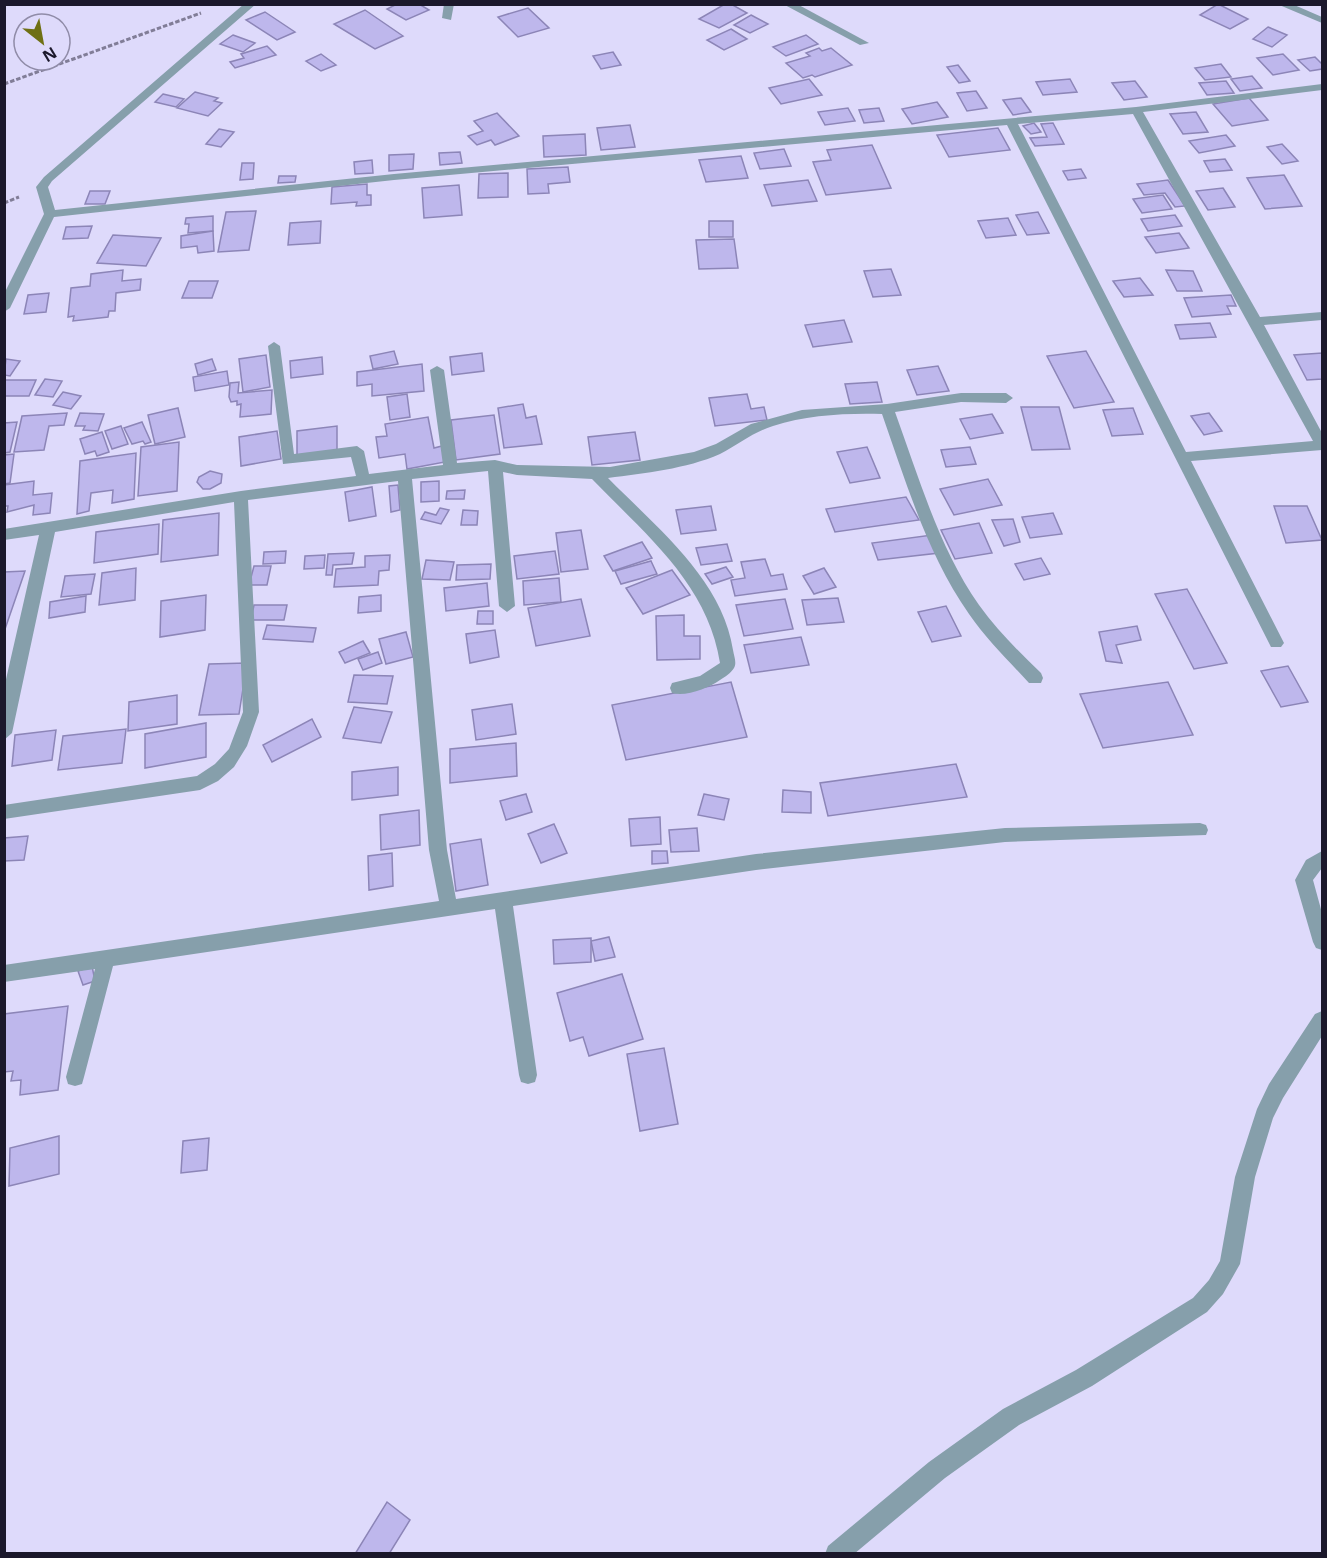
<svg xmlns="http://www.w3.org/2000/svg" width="1327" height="1558" viewBox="0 0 1327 1558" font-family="'Open Sans',sans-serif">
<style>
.building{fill:#beb7ec;stroke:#8c85b7;stroke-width:1.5}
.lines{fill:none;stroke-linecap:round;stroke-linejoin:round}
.path{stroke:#817d97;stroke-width:3;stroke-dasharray:4.5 2;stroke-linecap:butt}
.minor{fill:#869fab;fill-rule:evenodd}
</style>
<rect width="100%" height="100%" fill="#dedafb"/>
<g class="building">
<polygon points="397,4 419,4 429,10 406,20 387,9"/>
<polygon points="725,4 731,4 747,13 719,28 699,19"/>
<polygon points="1218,4 1248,19 1230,29 1200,15"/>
<polygon points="528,8 549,28 518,37 498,17"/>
<polygon points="365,10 403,36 375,49 334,24"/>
<polygon points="265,12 295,32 277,40 246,20"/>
<polygon points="751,15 768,24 750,33 734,25"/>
<polygon points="1268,27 1287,35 1272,47 1253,39"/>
<polygon points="731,29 747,39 724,50 707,40"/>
<polygon points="233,35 255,43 243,52 220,44"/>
<polygon points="806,35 818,44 786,56 773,47"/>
<polygon points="267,46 276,55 235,68 230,62 244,58 241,54"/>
<polygon points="819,48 822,51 831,48 852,65 815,77 812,75 803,78 786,63 810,56 806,53"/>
<polygon points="613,52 621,65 601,69 593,56"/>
<polygon points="321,54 336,65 321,71 306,61"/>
<polygon points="1283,54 1299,70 1273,75 1257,58"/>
<polygon points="1315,57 1322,64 1322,69 1310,71 1298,60"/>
<polygon points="1221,64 1231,77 1205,80 1195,68"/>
<polygon points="958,65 970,81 959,83 947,67"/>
<polygon points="1252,76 1262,88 1240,91 1231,79"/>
<polygon points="809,79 822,95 781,104 769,88"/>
<polygon points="1070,79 1077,92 1043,95 1036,82"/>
<polygon points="1135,81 1147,97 1124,100 1112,83"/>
<polygon points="1226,81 1234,93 1207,95 1199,83"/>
<polygon points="976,91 987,108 967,111 957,93"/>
<polygon points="195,92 218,98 214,101 222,103 208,116 177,108"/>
<polygon points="163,94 184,99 176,107 155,102"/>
<polygon points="1021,98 1031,112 1013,115 1003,100"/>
<polygon points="1249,98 1268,120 1232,126 1213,104"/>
<polygon points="937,102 948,117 912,124 902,109"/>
<polygon points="848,108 855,121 825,125 818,112"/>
<polygon points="879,108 884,121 864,123 859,110"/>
<polygon points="1196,112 1208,132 1183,134 1170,114"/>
<polygon points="497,113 519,136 495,145 491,140 477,145 468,136 483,131 474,121"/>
<polygon points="1034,123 1041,132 1031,134 1023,126"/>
<polygon points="1053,123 1064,144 1035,146 1030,138 1047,137 1041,124"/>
<polygon points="630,125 635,147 601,150 597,128"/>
<polygon points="998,128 1010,150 949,157 937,135"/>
<polygon points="219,129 234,132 221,147 206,144"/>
<polygon points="585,134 586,155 544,157 543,136"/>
<polygon points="1226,135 1235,146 1199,153 1189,141"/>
<polygon points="1282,144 1298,161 1282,164 1267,147"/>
<polygon points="872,145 891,188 826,195 813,162 831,160 827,150"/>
<polygon points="784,149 791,166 760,169 754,153"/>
<polygon points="460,152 462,163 440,165 439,153"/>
<polygon points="414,154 413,169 389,171 389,155"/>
<polygon points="741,156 748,178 706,182 699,160"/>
<polygon points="1225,159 1232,170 1210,172 1204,161"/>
<polygon points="372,160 373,173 355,174 354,162"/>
<polygon points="242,163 254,163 253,179 240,180"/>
<polygon points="568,167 570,182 548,184 549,193 528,194 527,169"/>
<polygon points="1081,169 1086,178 1068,180 1063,171"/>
<polygon points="508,173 508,197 478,198 479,174"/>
<polygon points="1284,175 1302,206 1265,209 1247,178"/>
<polygon points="279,176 296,176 295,182 278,183"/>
<polygon points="808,180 817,201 772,206 764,185"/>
<polygon points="1168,180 1185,206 1175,207 1165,193 1144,195 1137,184"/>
<polygon points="367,184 367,195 371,195 371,205 356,206 357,202 331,204 332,187"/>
<polygon points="459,185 462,215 424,218 422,188"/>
<polygon points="1223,188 1235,207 1208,210 1196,191"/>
<polygon points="90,191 110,191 105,204 85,204"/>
<polygon points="1163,195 1172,209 1142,213 1133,199"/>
<polygon points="256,211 249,250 218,252 226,212"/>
<polygon points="1038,212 1049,233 1027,235 1016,215"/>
<polygon points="1175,215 1182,226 1148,231 1141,219"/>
<polygon points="213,216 213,231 188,233 189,224 185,224 186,218"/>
<polygon points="1008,218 1016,235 986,238 978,221"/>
<polygon points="321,221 320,243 288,245 290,223"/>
<rect x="709" y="221" width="24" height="16"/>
<polygon points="92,226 88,238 63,239 66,227"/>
<polygon points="213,231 214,251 198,253 197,246 181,248 181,236"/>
<polygon points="1179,233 1189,248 1156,253 1145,237"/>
<polygon points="113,235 161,238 146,266 97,263"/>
<polygon points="734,239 738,268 699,269 696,240"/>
<polygon points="891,269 901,295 873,297 864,271"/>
<polygon points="123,270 122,281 141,279 140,290 116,293 115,311 109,311 108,317 73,321 74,316 68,317 71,288 90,286 91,274"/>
<polygon points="1166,270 1193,271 1202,291 1177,291"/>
<polygon points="1140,278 1153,295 1124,297 1113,281"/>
<polygon points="189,281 218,281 212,298 182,298"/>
<polygon points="49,293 46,312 24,314 28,295"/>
<polygon points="1231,295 1236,306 1227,306 1231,314 1192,317 1184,298"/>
<polygon points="844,320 852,342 813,347 805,325"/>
<polygon points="1210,323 1216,337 1180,339 1175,325"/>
<polygon points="394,351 398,364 373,369 370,356"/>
<polygon points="1086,351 1114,402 1074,408 1047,356"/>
<polygon points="482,353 484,371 452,375 450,357"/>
<polygon points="1322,353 1322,379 1307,380 1294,355"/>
<polygon points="266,355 270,387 243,392 239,359"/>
<polygon points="322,357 323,374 291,378 290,361"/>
<polygon points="6,359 20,361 10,376 4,375"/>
<polygon points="212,359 216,370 198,375 195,364"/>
<polygon points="422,364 424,391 372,396 372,384 357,386 357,372"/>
<polygon points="938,366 949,391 917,395 907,370"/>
<polygon points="227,371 229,385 195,391 193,377"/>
<polygon points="45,379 62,381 53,397 35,395"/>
<polygon points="4,380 36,380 29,396 4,396"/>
<polygon points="239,382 238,393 272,390 271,414 240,417 241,404 237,405 237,401 231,402 229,397 230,383"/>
<polygon points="877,382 882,402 850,404 845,384"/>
<polygon points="63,392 81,396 71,409 53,405"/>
<polygon points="407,394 410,417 390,420 387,397"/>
<polygon points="747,394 751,409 764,407 767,420 715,426 709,398"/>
<polygon points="523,404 526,418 536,416 542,444 504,448 498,408"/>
<polygon points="1021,407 1059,407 1070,449 1032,450"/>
<polygon points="178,408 185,437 155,444 148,415"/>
<polygon points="1133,408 1143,434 1112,436 1103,410"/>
<polygon points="67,413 64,425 49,426 44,450 14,452 22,416"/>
<polygon points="80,413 104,414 98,431 83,430 85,426 75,426"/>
<polygon points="1209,413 1222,431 1204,435 1191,416"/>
<polygon points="992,414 1003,433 970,439 960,419"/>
<polygon points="494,415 500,454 456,460 451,420"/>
<polygon points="428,417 434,448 442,446 445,462 407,469 405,454 379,458 376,437 387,436 385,424"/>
<polygon points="17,422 10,452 4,453 4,423"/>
<polygon points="142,422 151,442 145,444 143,441 132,444 124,428"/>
<polygon points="121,426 128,444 112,449 105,431"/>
<polygon points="337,426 337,451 297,456 297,431"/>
<polygon points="277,431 281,459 241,466 239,437"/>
<polygon points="102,432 109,452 97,456 95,451 85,454 80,439"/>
<polygon points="635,432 640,460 592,465 588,437"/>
<polygon points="179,442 177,491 138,496 141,447"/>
<polygon points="867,447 880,478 850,483 837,452"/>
<polygon points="970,447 976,464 946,467 941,450"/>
<polygon points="136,453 134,499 112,503 113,490 91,493 89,511 77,514 80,461"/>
<polygon points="14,454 10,483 4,484 4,455"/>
<polygon points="210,471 222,474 221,483 210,489 203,489 197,482 199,477"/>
<polygon points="988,479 1002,505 954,515 940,489"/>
<polygon points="34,481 33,495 52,493 50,513 33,515 34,505 7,512 8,506 4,506 4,485"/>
<polygon points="439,481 439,501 421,502 421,482"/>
<polygon points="398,485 400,510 391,512 389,486"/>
<polygon points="372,487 376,516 349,521 345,492"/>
<polygon points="465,490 464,499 446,499 447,491"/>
<polygon points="906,497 919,520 835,532 826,509"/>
<polygon points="711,506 716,530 681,534 676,510"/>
<polygon points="1274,506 1307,506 1322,540 1286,543"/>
<polygon points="440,508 449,510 441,524 421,519 425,512 436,515"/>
<polygon points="463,510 478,511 477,525 461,525"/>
<polygon points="219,513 218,555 161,562 163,520"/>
<polygon points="1053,513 1062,534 1030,538 1022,517"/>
<polygon points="1013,519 1020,542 1004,546 992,520"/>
<polygon points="979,523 992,553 955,559 941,530"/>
<polygon points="159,524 158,554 94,563 96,532"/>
<polygon points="581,530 588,569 561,572 556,533"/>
<polygon points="932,535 939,553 878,560 872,543"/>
<polygon points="642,542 652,558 613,571 604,556"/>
<polygon points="727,544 732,561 701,565 696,548"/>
<polygon points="286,551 285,563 263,564 264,552"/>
<polygon points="555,551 559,574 517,579 514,556"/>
<polygon points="354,553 352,564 333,565 332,575 326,575 328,554"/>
<polygon points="325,555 324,568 304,569 305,556"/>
<polygon points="390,555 389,570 379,571 378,585 334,587 336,569 365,567 365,556"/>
<polygon points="1041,558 1050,574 1024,580 1015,564"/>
<polygon points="765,559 771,576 783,574 787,589 735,596 731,580 745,578 741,562"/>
<polygon points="426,560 454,562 450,580 422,579"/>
<polygon points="651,561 657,574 621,584 615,571"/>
<polygon points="491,564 490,579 456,580 457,565"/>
<polygon points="254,566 271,566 267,585 249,585"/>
<polygon points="726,567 733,577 712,584 705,574"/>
<polygon points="136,568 135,600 99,605 102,573"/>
<polygon points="824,568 836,587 814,594 803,576"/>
<polygon points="672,570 690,595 643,614 626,588"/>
<polygon points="25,571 4,632 4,572"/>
<polygon points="95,574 91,594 61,597 65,576"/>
<polygon points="559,578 561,602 524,605 523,581"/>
<polygon points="487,583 489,606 446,611 444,588"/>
<polygon points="1187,589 1227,663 1194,669 1155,594"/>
<polygon points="206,595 205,630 160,637 161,601"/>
<polygon points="381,595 381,611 358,613 359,597"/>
<polygon points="86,596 85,612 49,618 50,602"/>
<polygon points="838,598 844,622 807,625 802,600"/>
<polygon points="581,599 590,636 536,646 528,608"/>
<polygon points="785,599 793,629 744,636 736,605"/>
<polygon points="254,605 287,605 284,620 251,620"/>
<polygon points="946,606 961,636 932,642 918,612"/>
<polygon points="478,611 493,611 493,624 477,624"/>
<polygon points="684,615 684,636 700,636 700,659 657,660 656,616"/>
<polygon points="267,625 316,628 313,642 263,639"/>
<polygon points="1137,626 1141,640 1116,645 1122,663 1106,661 1099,632"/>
<polygon points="495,630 499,657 470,663 466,634"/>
<polygon points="406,632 413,657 386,664 379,639"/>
<polygon points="801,637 809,665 751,673 744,645"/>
<polygon points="363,641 370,653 345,663 339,652"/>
<polygon points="378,652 382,663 363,670 358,659"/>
<polygon points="247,663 239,714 199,715 209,664"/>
<polygon points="1288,666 1308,702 1281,707 1261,671"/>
<polygon points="354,675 393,676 387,704 348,702"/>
<polygon points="731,682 747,737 626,760 612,705"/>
<polygon points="1168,682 1193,735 1103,748 1080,694"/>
<polygon points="177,695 177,724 128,731 129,702"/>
<polygon points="512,704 516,734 476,740 472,710"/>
<polygon points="354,707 392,712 381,743 343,738"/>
<polygon points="312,719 321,737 272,762 263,745"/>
<polygon points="206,723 206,757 145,768 145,734"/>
<polygon points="126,729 122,763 58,770 63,736"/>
<polygon points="56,730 52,760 12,766 15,735"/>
<polygon points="516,743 517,776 450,783 450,749"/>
<polygon points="956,764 967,797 828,816 820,783"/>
<polygon points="398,767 398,795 352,800 352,772"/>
<polygon points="783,790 811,792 811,813 782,812"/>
<polygon points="526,794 532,812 506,820 500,801"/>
<polygon points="704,794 729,799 724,820 698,815"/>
<polygon points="419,810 420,845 381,850 380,815"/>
<polygon points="660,817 661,844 631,846 629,819"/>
<polygon points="554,824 567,853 541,863 528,834"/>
<polygon points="697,828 699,851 671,852 669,830"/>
<polygon points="28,836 24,860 4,861 4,838"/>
<polygon points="481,839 488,885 456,891 450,844"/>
<polygon points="652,851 667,851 668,863 652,864"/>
<polygon points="392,853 393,886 369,890 368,856"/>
<polygon points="609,937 615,957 595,961 591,941"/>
<polygon points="591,938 591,962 554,964 553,940"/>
<polygon points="92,966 95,981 83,985 78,971"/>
<polygon points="622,974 643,1039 589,1056 583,1037 570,1041 557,993"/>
<polygon points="68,1006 58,1090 20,1095 21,1080 11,1081 13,1071 4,1072 4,1014"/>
<polygon points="664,1048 678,1124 640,1131 627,1054"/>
<polygon points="59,1136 59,1174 9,1186 10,1148"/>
<polygon points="209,1138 207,1170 181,1173 183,1141"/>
<polygon points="387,1502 410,1520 389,1554 355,1554"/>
</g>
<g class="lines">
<g class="path">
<polyline points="4,84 201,13"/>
<polyline points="4,203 19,197"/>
</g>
<g class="minor">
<path d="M244,4H256L52,181L48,187L55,210L394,174L1136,107L1322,84V90L1143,112L1260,317L1322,312V320L1264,325L1322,433V450L1191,461L1284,643L1281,647H1271L1007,125L394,180L54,217L10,308L4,312V294L44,214L36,187L44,177ZM1133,114L1313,441L1186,452L1018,124Z"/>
<polygon points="444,4 454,4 451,20 442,18"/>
<polygon points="783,4 797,4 869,43 860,45"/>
<polygon points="1277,4 1292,4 1322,17 1322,23"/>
<path d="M274,342L280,346L294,454L357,446L364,451L369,474L443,465L430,370L437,366L444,370L457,463L495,460L517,465L610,467L694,452L716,444L751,424L802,410L887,404L961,393H1006L1013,398L1006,403L961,402L895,412C919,478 939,548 979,605C997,630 1019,652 1041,673L1043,678L1041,683H1029C1009,661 986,639 969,614C927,554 906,482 882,414C846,413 807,415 773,426C753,432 738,445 720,454C686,469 645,473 608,478C656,527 722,579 733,650C734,656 737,663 734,668C731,673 725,677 720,680C709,688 686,697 672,693L670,688L672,683L700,676L720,663C708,584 645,534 592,479L517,475L503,472L515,606L507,612L499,606L488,471L412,479L447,850L456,899L756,854L1005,828L1200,823L1206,825L1208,830L1206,835L1005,842L756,870L513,906L537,1075L535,1082L528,1084L521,1082L519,1075L495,909L113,966L84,1077L82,1084L75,1086L68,1084L66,1077L95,969L4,982V965L439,901L429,850L398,481L248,500L259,712L247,746L234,767L218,781L200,790L4,819V805L197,776L215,764L229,749L243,712L234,502L55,532L12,733L4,740V688L39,535L4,540V529L241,491L356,476L351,457L283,464L268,346Z"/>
<polygon points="1322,851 1322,868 1313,880 1322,913 1322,950 1316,948 1313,942 1295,880 1306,860"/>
<polygon points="1322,1011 1322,1036 1283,1098 1273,1118 1255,1177 1240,1264 1223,1294 1207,1312 1092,1386 1019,1425 945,1478 854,1554 825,1554 828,1546 929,1462 1003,1409 1076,1370 1193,1298 1209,1280 1220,1261 1235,1177 1257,1109 1269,1084 1315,1014"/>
</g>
</g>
<rect width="1327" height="1558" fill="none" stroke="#1b182b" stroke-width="12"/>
<g transform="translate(42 42) rotate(149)"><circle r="28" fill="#dedafb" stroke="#908ca8" stroke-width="1.5"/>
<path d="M0-4.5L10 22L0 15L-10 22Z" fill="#6f7014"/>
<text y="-9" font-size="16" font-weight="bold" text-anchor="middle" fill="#1b182b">N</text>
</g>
</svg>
